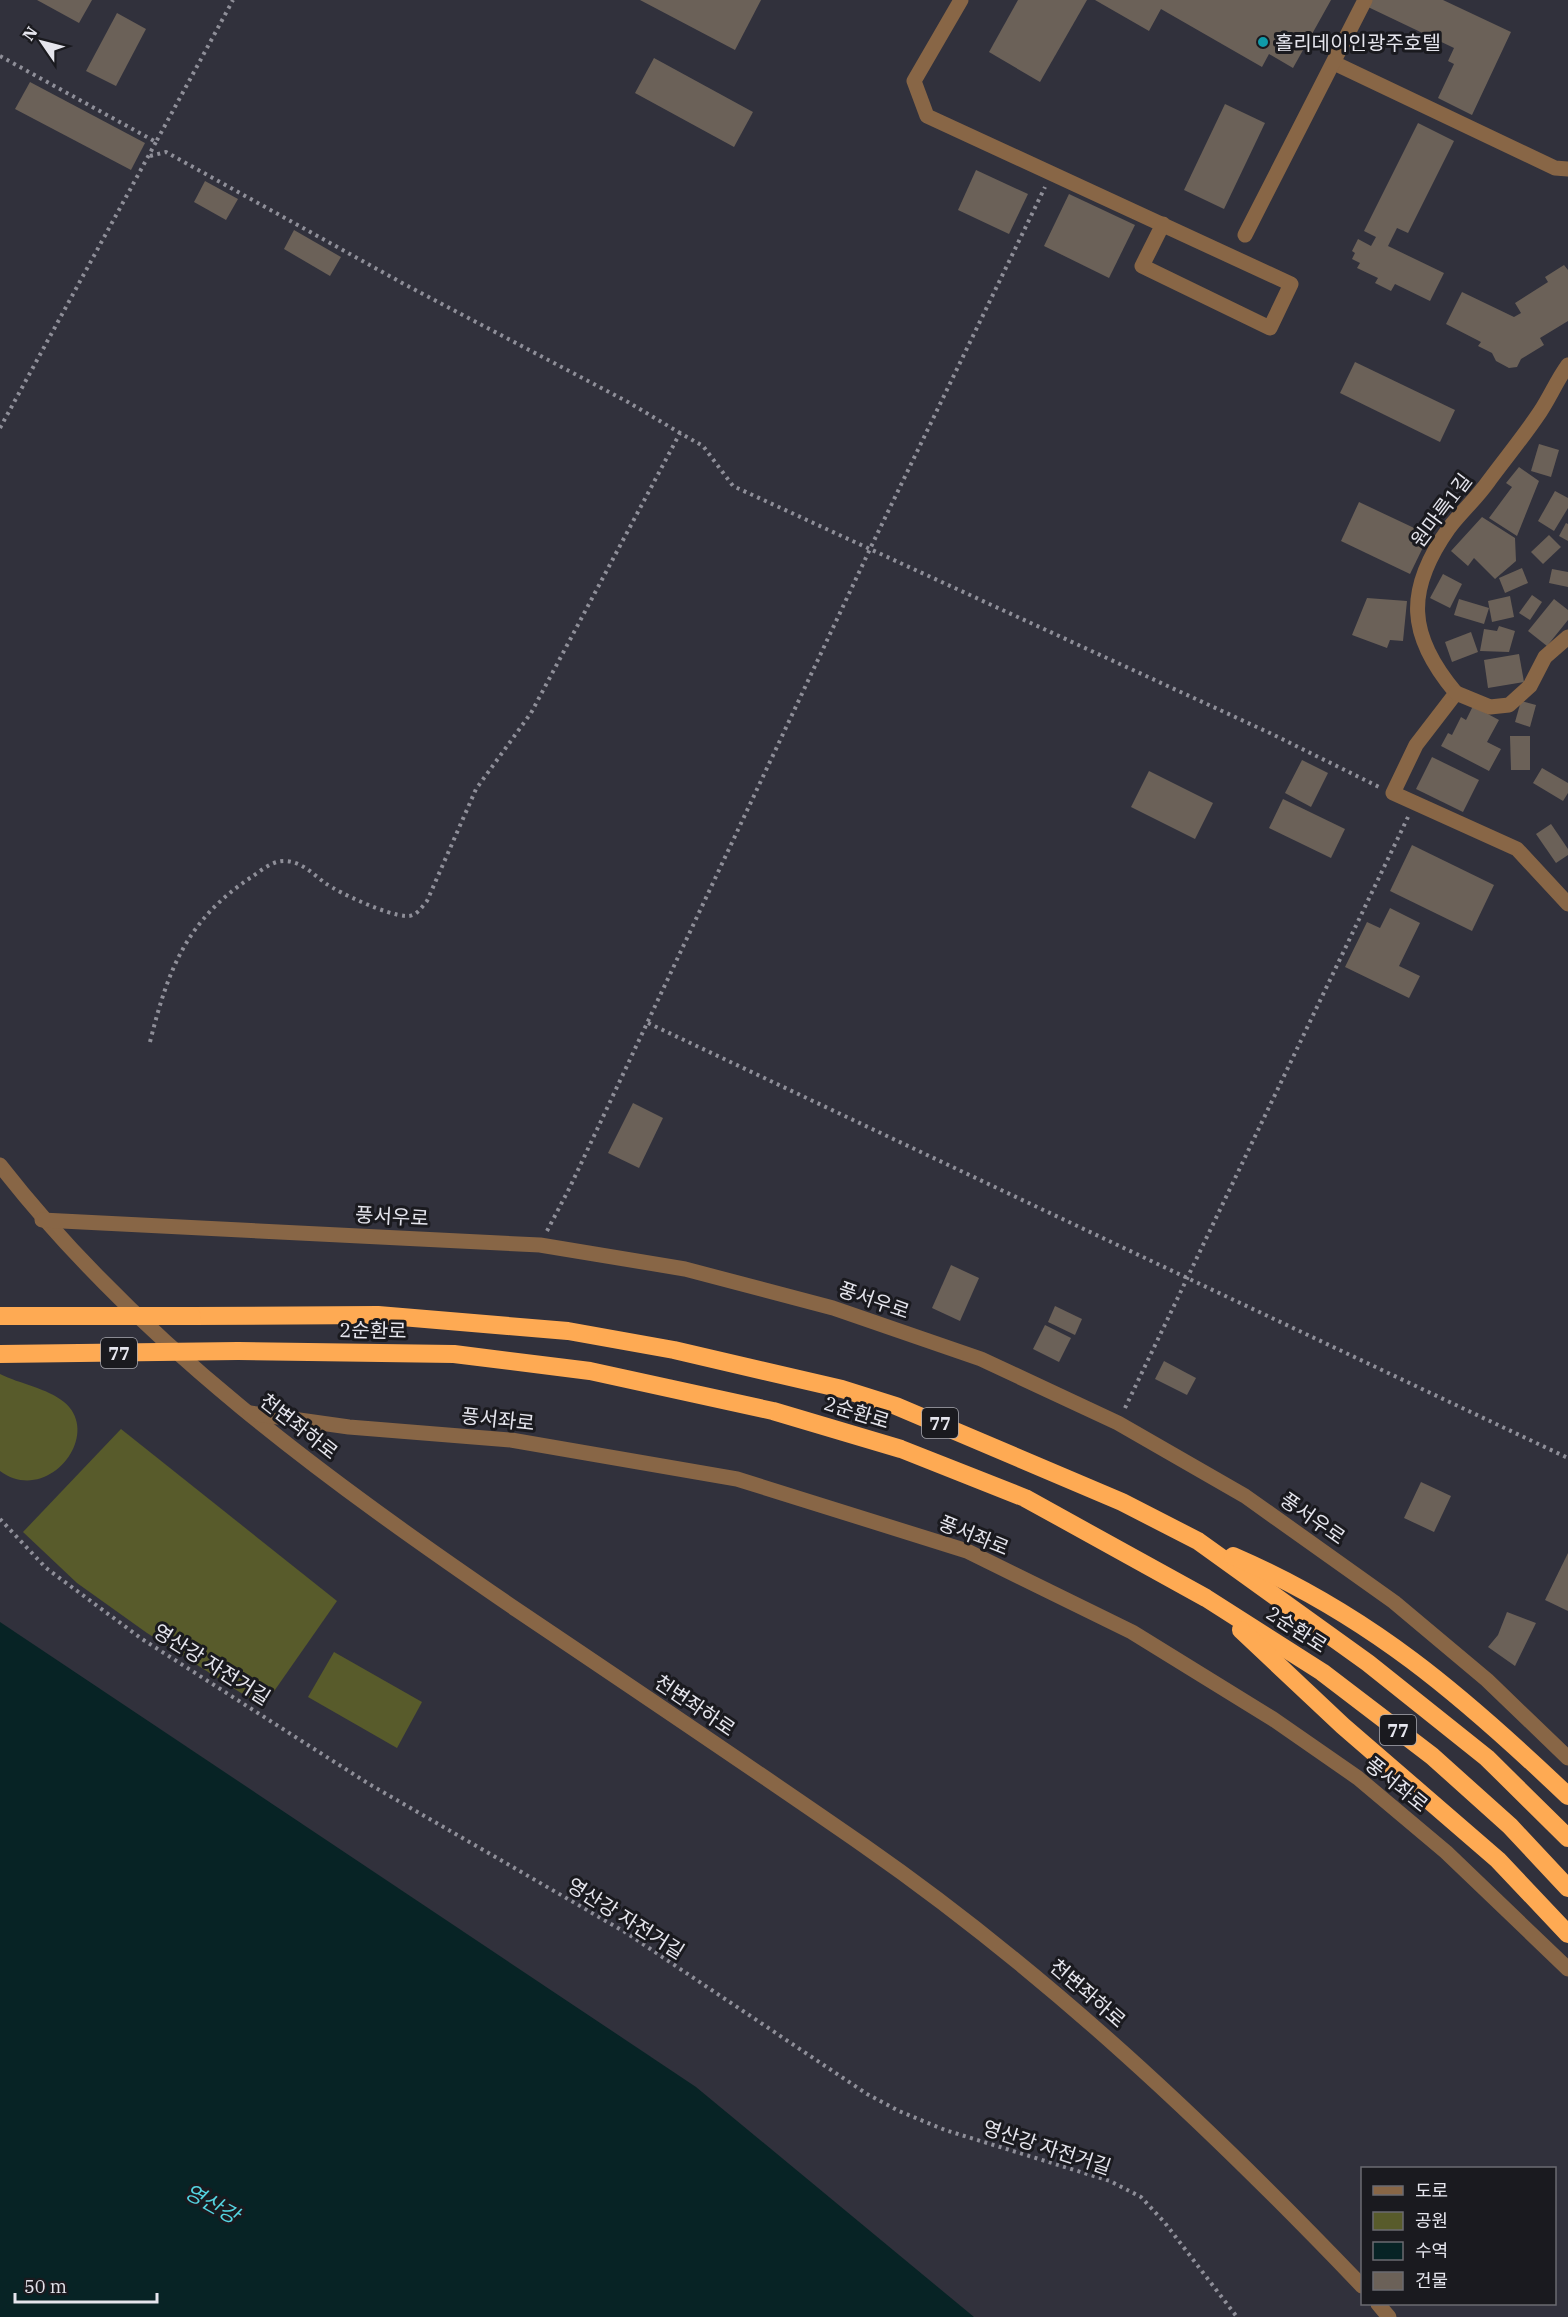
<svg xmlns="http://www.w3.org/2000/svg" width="1568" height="2317" viewBox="0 0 1568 2317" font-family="'IBM Plex Serif','Noto Sans KR',serif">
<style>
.green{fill:#585b2b}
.water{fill:#072325}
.building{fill:#6b6158}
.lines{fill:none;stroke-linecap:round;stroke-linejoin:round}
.path{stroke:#8f8f99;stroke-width:4;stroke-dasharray:3 4.5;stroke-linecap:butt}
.minor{stroke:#886646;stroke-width:15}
.highway{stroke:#feaa53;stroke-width:18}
.highway-bridge{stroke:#feaa53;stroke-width:18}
.culture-dot{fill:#0f9aa8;stroke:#1a1a1f;stroke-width:2}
.labels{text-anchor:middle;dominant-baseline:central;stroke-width:6;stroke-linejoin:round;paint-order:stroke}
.shield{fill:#1a1a1f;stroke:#a8a8af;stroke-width:1.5}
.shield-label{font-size:18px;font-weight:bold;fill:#e5e5ed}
.poi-label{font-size:20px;fill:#e5e5ed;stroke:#1a1a1f;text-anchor:start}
.street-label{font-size:20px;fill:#e5e5ed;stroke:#1a1a1f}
.water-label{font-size:21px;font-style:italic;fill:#54d3e0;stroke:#1a1a1f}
</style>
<rect width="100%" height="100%" fill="#31313c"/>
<g class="green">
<path d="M0,1374C20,1384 47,1388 64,1402C104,1435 47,1506 0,1471Z"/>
<polygon points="121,1429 337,1601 263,1707 147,1633 77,1583 23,1532"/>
<polygon points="334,1652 422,1702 397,1748 308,1697"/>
</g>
<polygon class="water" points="0,1622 696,2087 974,2317 0,2317"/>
<g class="building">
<polygon points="37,0 92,0 79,23"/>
<polygon points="640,0 761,0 735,50"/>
<polygon points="1018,0 1087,0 1040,82 989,52"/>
<polygon points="1095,0 1331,0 1293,68 1269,54 1262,67 1161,9 1149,31"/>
<polygon points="1371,0 1443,0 1511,32 1472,115 1438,98 1454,64 1448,61 1454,48 1368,7"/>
<polygon points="117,13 146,29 116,86 86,71"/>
<polygon points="654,58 753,112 734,147 635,93"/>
<polygon points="30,82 145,143 131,170 15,109"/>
<polygon points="1225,104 1265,123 1224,209 1184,190"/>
<polygon points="1418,123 1454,141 1408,233 1397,228 1388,246 1444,273 1430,301 1395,284 1391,291 1375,283 1378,278 1357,268 1360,263 1352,259 1355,253 1352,251 1358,239 1371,246 1376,237 1364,231"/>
<polygon points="976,170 1028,194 1009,234 958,210"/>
<polygon points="205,181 238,199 226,220 194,202"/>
<polygon points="1069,194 1135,225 1109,278 1044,246"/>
<polygon points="294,230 341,257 330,276 284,249"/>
<polygon points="1564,265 1568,270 1568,321 1540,338 1544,345 1521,359 1517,367 1509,368 1496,361 1492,353 1478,346 1481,342 1446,324 1462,292 1514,317 1521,313 1515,303 1548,282 1545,277"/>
<polygon points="1355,362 1455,410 1440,442 1340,393"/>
<polygon points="1539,444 1559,450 1551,477 1531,471"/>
<polygon points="1519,467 1539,481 1517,536 1489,518 1512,487 1506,483"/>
<polygon points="1555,491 1568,498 1568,508 1554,531 1538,521"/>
<polygon points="1359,502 1429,535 1410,574 1341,541"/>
<polygon points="1482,517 1515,538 1516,561 1495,579 1474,558 1468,566 1451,551"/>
<polygon points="1566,523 1568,524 1568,541 1559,536"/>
<polygon points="1549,535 1561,547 1543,564 1531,552"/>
<polygon points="1522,568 1528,583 1505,593 1499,578"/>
<polygon points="1552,569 1568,572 1568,587 1549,583"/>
<polygon points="1443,574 1462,584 1450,608 1430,598"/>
<polygon points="1532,595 1542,602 1530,620 1519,613"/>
<polygon points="1510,596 1514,617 1492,622 1488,601"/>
<polygon points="1367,598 1407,601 1403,641 1390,640 1387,648 1352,635"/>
<polygon points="1459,599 1489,608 1484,624 1454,615"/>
<polygon points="1554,599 1568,610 1568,620 1547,646 1528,631"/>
<polygon points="1499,626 1515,631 1509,652 1480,651 1484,629 1497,631"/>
<polygon points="1471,632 1478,652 1452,662 1445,642"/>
<polygon points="1519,654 1524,682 1488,688 1484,660"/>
<polygon points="1521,701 1536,705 1530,727 1515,722"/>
<polygon points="1473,706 1499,720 1487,742 1501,749 1489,771 1441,746 1448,733 1452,735 1461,717 1466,720"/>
<polygon points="1510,736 1530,736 1530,770 1511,770"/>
<polygon points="1432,757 1479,780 1463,812 1416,789"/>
<polygon points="1302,760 1328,773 1311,807 1285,793"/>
<polygon points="1542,768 1568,783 1568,793 1563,801 1533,783"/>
<polygon points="1149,771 1213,803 1195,839 1131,807"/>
<polygon points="1283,799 1345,829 1331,858 1269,828"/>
<polygon points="1551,824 1568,849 1568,855 1556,863 1536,834"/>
<polygon points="1412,845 1494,885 1472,931 1390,891"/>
<polygon points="1390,908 1420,923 1399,966 1420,976 1409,998 1345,967 1367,922 1380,928"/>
<polygon points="633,1103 663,1118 639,1168 608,1153"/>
<polygon points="951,1265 979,1278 960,1321 932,1308"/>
<polygon points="1055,1306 1082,1319 1075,1335 1048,1322"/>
<polygon points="1045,1325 1071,1338 1059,1362 1033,1349"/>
<polygon points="1164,1361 1196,1378 1187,1395 1155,1379"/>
<polygon points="1421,1482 1451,1496 1434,1532 1404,1518"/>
<polygon points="1568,1553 1568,1611 1545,1600"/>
<polygon points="1507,1612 1536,1623 1515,1666 1488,1647 1498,1635"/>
</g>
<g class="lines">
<g class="path">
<polyline points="0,56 156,142 233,0"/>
<polyline points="150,156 166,152 404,284 628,402 680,433"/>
<polyline points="0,428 156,142"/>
<polyline points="648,1023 1568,1458"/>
<path d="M150,1042C168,970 186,921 250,878C261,871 272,860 286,861C302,862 313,874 325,883C341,894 387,915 406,916C416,917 421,908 427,901L476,789L531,713L680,433L703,446L733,486L1272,734L1379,787"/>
<polyline points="547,1231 570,1187 870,549 1045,187"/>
<polyline points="1125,1408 1408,817"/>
<polyline points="0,1519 46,1568 142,1639 369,1784 625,1932 867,2094 899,2111 945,2130 1110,2181 1141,2197 1165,2223 1237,2317"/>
</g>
<g class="minor">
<polyline points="961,0 914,81 927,116 1291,284 1270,328 1142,266 1163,224"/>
<polyline points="1334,63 1555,168 1568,169"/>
<polyline points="1245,235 1365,0"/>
<path d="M1568,365C1557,380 1550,397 1540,412C1524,436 1505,459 1488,482C1476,499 1461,512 1449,528C1405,590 1407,635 1456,693L1416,745L1393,793L1517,849L1568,904"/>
<polyline points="1456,693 1490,707 1509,705 1530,686 1545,657 1568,637"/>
<path d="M0,1165C141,1346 330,1482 517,1610C633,1688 749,1766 863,1845C1047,1973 1208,2125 1362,2286"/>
<polyline points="42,1220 540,1245 685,1269 833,1308 981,1359 1118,1423 1245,1496 1394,1602 1487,1680 1568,1758"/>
<polyline points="250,1413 349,1427 511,1440 737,1479 967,1551 1132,1632 1273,1719 1358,1778 1446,1852 1568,1969"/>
<polyline points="1378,2304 1389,2317"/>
</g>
<g class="highway">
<polyline points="192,1316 378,1315 568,1331 674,1350 842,1389 896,1406 1122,1502 1198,1541 1368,1663 1487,1758 1568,1838"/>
<polyline points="238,1351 454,1354 590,1371 773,1411 901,1449 1025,1498 1206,1598 1322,1672 1432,1756 1510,1826 1568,1888"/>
<path d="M1233,1556C1369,1615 1462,1695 1568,1796"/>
<polyline points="1241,1630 1343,1726 1498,1860 1568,1934"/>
</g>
<g class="highway-bridge">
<polyline points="0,1316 192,1316"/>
<polyline points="0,1354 238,1351"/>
</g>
</g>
<circle class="culture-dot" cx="1263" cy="42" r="6"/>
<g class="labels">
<g class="shield">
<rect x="101" y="1338" width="36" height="30" rx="4.5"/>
<rect x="922" y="1408" width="36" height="30" rx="4.5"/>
<rect x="1380" y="1715" width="36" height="30" rx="4.5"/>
</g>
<g class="shield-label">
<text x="119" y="1353">77</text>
<text x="940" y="1423">77</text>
<text x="1398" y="1730">77</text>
</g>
<g class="poi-label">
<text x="1275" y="42">홀리데이인광주호텔</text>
</g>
<g class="street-label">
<text transform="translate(1441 510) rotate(-53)">원마륵1길</text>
<text transform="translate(392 1216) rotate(3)">풍서우로</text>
<text transform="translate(874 1300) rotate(19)">풍서우로</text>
<text transform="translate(373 1330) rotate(1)">2순환로</text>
<text transform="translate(857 1412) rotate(17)">2순환로</text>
<text transform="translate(498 1419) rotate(6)">풍서좌로</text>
<text transform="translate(299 1426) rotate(38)">천변좌하로</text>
<text transform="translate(1313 1518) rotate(35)">풍서우로</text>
<text transform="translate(974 1535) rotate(22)">풍서좌로</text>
<text transform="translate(1297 1629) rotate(33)">2순환로</text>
<text transform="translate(212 1664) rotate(32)">영산강 자전거길</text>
<text transform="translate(695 1705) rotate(34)">천변좌하로</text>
<text transform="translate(1397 1784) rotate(39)">풍서좌로</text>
<text transform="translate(626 1918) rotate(32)">영산강 자전거길</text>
<text transform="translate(1088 1993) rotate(41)">천변좌하로</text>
<text transform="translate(1047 2147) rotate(18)">영산강 자전거길</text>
</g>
<g class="water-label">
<text transform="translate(212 2203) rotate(29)">영산강</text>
</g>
</g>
<rect x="1361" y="2167" width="195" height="138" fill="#1a1a1f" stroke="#6b6b71" stroke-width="1.5"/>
<rect x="1373" y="2186" width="30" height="9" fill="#886646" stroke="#6b6b71" stroke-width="1.5"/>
<text x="1415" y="2197" font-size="18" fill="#e5e5ed">도로</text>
<rect x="1373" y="2212" width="30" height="18" fill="#585b2b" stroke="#6b6b71" stroke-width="1.5"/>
<text x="1415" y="2227" font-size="18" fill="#e5e5ed">공원</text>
<rect x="1373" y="2242" width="30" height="18" fill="#072325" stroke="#6b6b71" stroke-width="1.5"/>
<text x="1415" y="2257" font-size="18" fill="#e5e5ed">수역</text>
<rect x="1373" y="2272" width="30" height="18" fill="#6b6158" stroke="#6b6b71" stroke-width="1.5"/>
<text x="1415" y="2287" font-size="18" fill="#e5e5ed">건물</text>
<g transform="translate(42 42) rotate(305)" stroke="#1a1a1f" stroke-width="4.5" paint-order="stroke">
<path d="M0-4.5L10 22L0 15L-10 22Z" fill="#e5e5ed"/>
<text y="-9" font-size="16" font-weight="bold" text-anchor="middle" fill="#e5e5ed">N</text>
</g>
<path d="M15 2293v9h142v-9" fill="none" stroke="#e5e5ed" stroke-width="3"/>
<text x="24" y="2293" font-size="18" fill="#e5e5ed" stroke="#1a1a1f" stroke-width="4.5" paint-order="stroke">50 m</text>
</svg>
